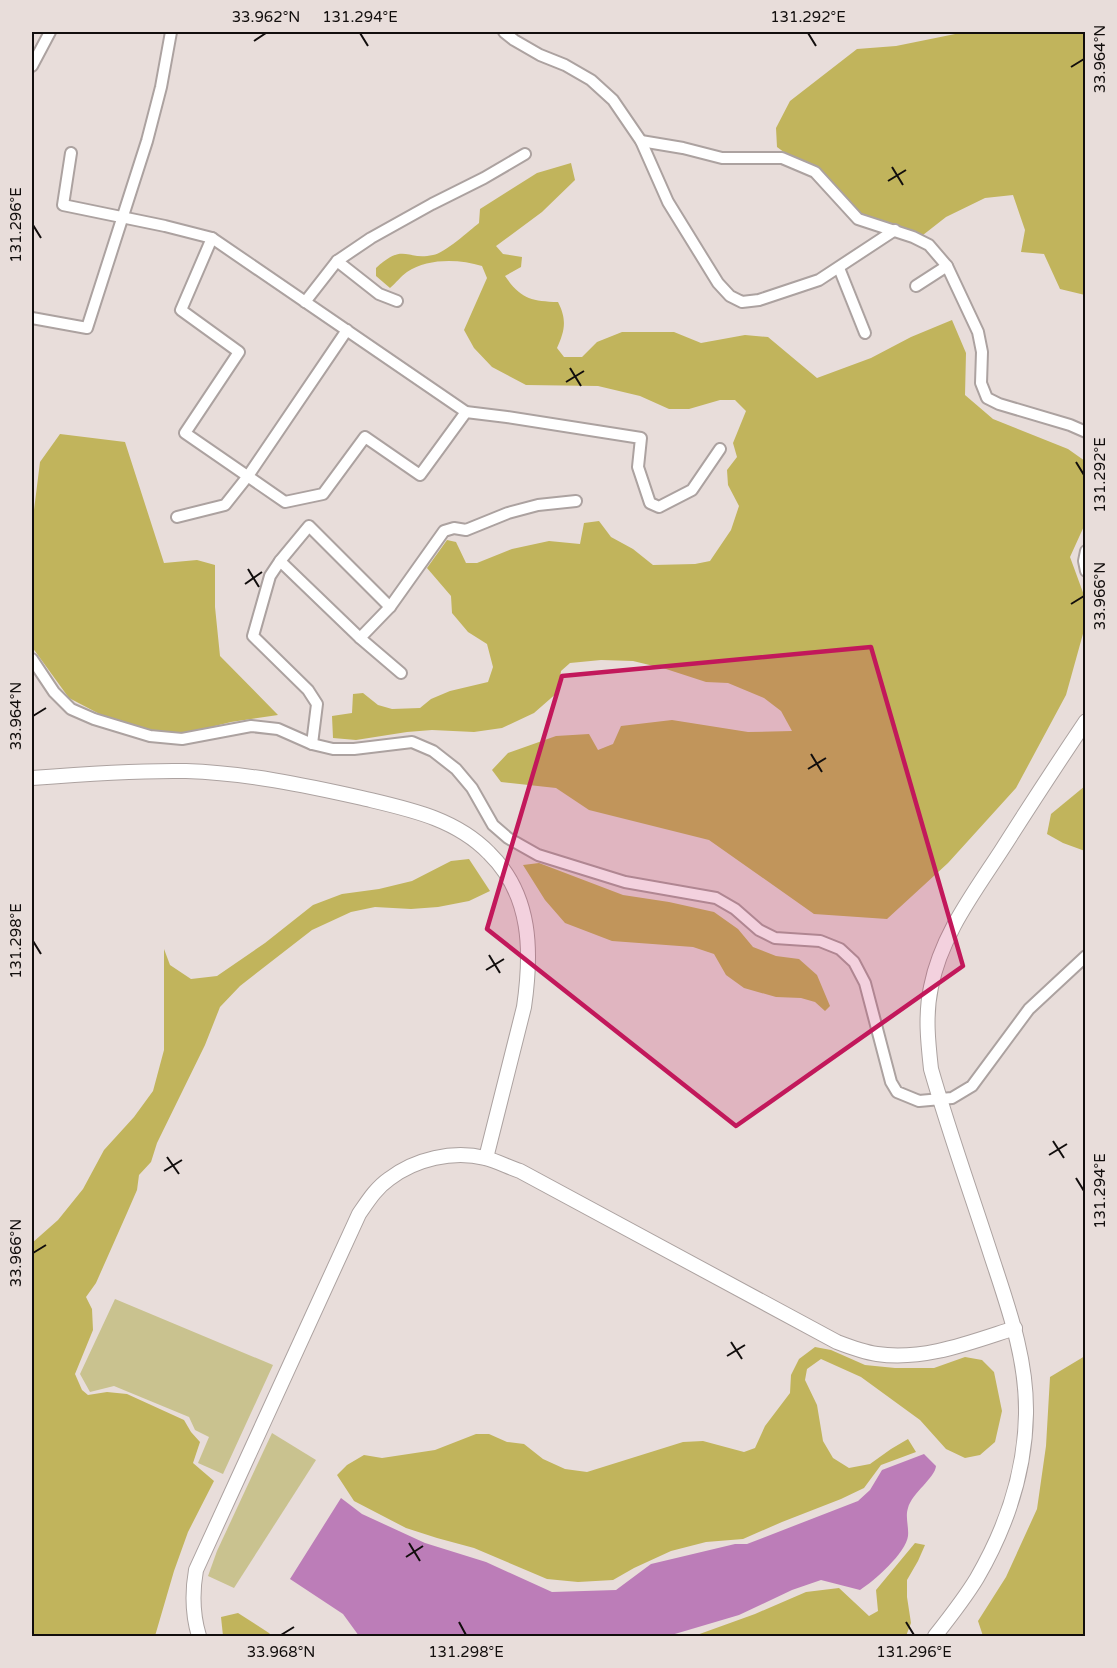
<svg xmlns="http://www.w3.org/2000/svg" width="1117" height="1668" viewBox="0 0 1117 1668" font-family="'Varela Round',sans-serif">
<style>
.green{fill:#c9c28f}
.forest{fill:#c1b45c}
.water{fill:#bc7db8}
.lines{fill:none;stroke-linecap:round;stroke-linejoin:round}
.minor-casing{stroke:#aca2a0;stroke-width:14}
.tertiary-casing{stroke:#aca2a0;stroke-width:16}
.minor{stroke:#fff;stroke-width:10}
.tertiary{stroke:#fff;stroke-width:14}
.marked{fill:#c2185b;fill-opacity:0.2;stroke:#c2185b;stroke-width:4.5;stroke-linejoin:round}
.ticks{fill:none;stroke:#120e0d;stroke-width:2}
.neatline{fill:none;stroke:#120e0d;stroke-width:2}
.ticks-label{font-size:15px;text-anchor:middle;fill:#120e0d}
</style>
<rect width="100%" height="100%" fill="#e8ddda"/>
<g class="green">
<polygon points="115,1299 273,1365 223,1474 198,1463 209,1437 195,1430 189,1417 114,1386 90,1392 80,1374"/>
<polygon points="272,1433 316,1460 234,1588 208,1576 217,1551"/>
</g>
<g class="forest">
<polygon points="965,32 1085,32 1085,295 1060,289 1044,254 1021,252 1025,230 1013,195 985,198 946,217 923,235 865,219 847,199 777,147 776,128 790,101 857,49 896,46"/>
<path d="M571,163L575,180L542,212L496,246L503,254L522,257L521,267L505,276C521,299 531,301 558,302C567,320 565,330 557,348L564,357H582L597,342L622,332H674L701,343L745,335L768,337L817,378L871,358L911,337L952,320L966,353L965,395L993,419L1068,449L1085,461V524L1070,557L1085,598L1086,623L1066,695L1016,788L948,863L887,919L814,914L709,840L589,810L556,788L501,782L492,770L508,753L556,736L589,734L598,750L613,744L621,726L672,720L748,732L792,731L781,711L764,698L728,683L706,682L666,669L633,661L601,660L570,663L561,671L558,692L534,713L502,728L474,732L432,730L407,732L356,740L333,738L332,716L352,713L353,694L363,693L378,705L392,709L420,708L431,699L450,691L488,682L493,667L487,644L468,632L452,613L451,596L427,568L447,540L456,542L466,563H477L512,549L549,541L580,544L584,523L599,521L611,537L633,549L653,565L695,564L710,561L731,530L739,506L728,485L727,470L737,457L733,443L746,411L735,400H720L689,409H669L640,396L598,386L526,385L492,367L474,348L464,330L487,278L482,266C459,259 428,258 407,272C401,276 396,283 390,288L376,276V268C404,242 406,261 433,255C445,253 469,231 479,223L480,209L537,173Z"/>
<polygon points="60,434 125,442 164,563 197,560 215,565 215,607 220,656 278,715 231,722 187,733 154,733 111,720 69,698 32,647 32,526 40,462"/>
<polygon points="1085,786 1085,851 1063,843 1047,834 1051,814"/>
<polygon points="469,859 490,891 469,901 438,907 411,909 375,907 351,912 312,930 240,986 220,1007 205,1045 157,1143 151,1162 139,1175 137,1190 127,1213 96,1283 86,1297 92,1309 93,1330 75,1374 82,1390 88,1395 107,1392 127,1394 184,1420 191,1432 200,1442 193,1463 214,1481 188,1532 174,1571 155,1636 32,1636 32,1243 58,1220 83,1189 104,1150 134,1117 153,1091 164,1050 164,949 170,965 191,979 217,976 265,943 313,905 342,894 379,889 412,881 451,861"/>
<polygon points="539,863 623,895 669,902 714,912 738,929 753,947 776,956 799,959 817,975 830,1006 825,1011 815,1002 801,998 776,997 744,988 726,975 714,954 693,947 612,941 565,923 545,900 523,865"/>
<polygon points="815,1347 831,1350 865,1365 895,1368 934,1368 965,1357 982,1360 994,1372 1002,1411 995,1442 980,1455 965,1458 946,1449 920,1420 861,1377 821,1359 807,1369 805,1380 817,1405 823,1441 833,1458 849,1468 870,1464 891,1449 908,1439 916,1452 881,1465 864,1488 841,1499 782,1522 743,1539 706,1542 671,1551 634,1568 613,1580 578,1582 547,1579 474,1548 437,1538 406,1528 354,1501 337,1475 347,1465 364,1455 382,1458 435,1450 476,1434 489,1434 507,1442 524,1444 543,1459 565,1469 587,1472 683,1442 703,1441 744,1452 755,1448 765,1426 790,1393 791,1375 799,1359"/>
<polygon points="1085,1356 1085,1636 983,1636 978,1621 1006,1577 1037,1509 1046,1446 1050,1377"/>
<polygon points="915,1543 925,1545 918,1561 907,1580 907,1597 911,1623 906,1636 694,1636 755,1614 806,1592 839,1588 869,1616 878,1611 876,1590"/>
<polygon points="238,1613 269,1633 272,1636 223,1636 221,1617"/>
</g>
<path class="water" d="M924,1454L936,1466C935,1478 912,1493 908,1508C905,1517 909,1527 908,1536C906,1553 874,1581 860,1590L821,1580L792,1590L739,1615L668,1636H359L343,1614L290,1579L341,1498L362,1514L425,1543L486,1562L552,1592L616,1590L651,1564L735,1544H747L858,1501L870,1490L882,1470Z"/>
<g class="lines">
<defs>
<g id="minor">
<polyline points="504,32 514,40 540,55 565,65 591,80 613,100 641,141 668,202 718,283 730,296 742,302 759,300 819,280 895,230"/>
<polyline points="32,66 50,32"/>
<polyline points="641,141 683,148 722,158 782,158 815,172 858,219 913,237 929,245 947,266 978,332 982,352 981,383 987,398 999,404 1070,425 1086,432"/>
<polyline points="71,153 63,205 165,226 212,238 466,412 507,417 641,438 638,467 650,503 659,507 692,490 720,449"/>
<polyline points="212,238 181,310 239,352 185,433 285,502 323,494 365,437 420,475 466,412"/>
<polyline points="337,261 379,294 397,301"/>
<polyline points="839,268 865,333"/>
<polyline points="916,286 947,266"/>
<polyline points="305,302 337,261 371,238 432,204 484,178 525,154"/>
<polyline points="32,318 87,328 147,141 161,87 171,32"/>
<polyline points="177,517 225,505 248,476 347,330"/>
<polyline points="1086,551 1084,561 1086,571"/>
<polyline points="280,561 309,526 390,607"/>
<polyline points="360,638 390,607 444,531 454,528 466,530 508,513 538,505 576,501"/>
<polyline points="32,659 54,692 71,709 94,719 150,736 182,739 251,726 278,729 312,744 333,749 354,749 412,742 433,751 456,769 472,788 493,825 508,838 538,855 625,882 716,898 735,909 759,930 775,938 820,941 840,949 854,962 865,983 891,1082 897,1092 919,1101 952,1098 972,1086 1029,1009 1086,956"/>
<polyline points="312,744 317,704 308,690 253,636 270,576 280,561 360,638 401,673"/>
</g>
<g id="tertiary">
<path d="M32,778C82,774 135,770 186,771C246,773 304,785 362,798C408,809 455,818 489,853C532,895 532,952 524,1007L486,1158"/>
<path d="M199,1636C192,1613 192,1593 196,1570L359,1214C368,1201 376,1188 389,1179C415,1159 453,1150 485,1158C497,1161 508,1167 520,1171L837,1342C850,1347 863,1352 877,1354C924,1361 971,1342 1015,1328"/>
<path d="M935,1636C950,1617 965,1598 977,1578C1006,1528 1025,1472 1026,1414C1027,1358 1008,1307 991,1255C971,1193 949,1132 931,1069C928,1042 925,1015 931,987C941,936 973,894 1001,851C1029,807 1057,764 1086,721"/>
</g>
</defs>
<use href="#minor" class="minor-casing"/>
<use href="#tertiary" class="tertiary-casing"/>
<use href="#minor" class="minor"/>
<use href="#tertiary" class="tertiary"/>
</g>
<path class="marked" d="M871,647L963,966L736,1126L487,929L562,676Z"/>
<path class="ticks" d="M360,33L368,46M808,33L816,46M254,41L266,33M1071,67L1084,59M892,167L903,185M888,181L906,170M33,225L41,238M570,368L581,386M566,382L584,371M1076,462L1084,475M248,569L259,587M245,584L262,572M1071,604L1084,596M33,716L46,708M811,754L822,772M808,769L826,758M33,941L41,954M489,955L500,973M486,970L504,959M1053,1141L1064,1158M1049,1155L1067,1144M167,1157L179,1174M164,1171L182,1160M1076,1178L1084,1191M33,1253L46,1245M731,1342L742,1359M727,1356L745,1345M409,1543L420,1561M406,1557L423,1546M459,1622L466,1635M906,1622L914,1635M281,1635L294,1627"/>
<rect width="1117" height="1668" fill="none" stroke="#e8ddda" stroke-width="66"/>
<rect x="33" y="33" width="1051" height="1602" class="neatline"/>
<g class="ticks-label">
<text x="266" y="22">33.962°N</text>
<text x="360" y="22">131.294°E</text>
<text x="808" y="22">131.292°E</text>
<text transform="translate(1100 59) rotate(-90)" y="5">33.964°N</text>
<text transform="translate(16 225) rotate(-90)" y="5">131.296°E</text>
<text transform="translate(1100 475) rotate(-90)" y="5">131.292°E</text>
<text transform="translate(1100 596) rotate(-90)" y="5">33.966°N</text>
<text transform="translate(16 716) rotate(-90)" y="5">33.964°N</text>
<text transform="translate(16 941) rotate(-90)" y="5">131.298°E</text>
<text transform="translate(1100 1191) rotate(-90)" y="5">131.294°E</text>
<text transform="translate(16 1253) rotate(-90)" y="5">33.966°N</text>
<text x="281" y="1657">33.968°N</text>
<text x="466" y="1657">131.298°E</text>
<text x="914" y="1657">131.296°E</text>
</g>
</svg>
